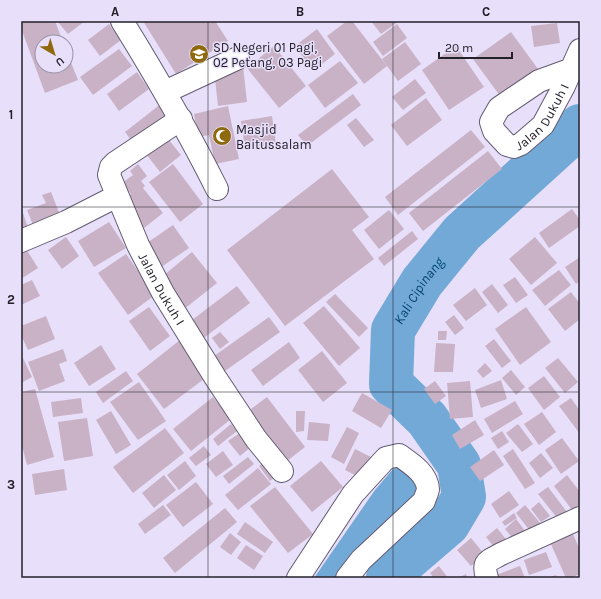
<svg xmlns="http://www.w3.org/2000/svg" width="601" height="599" viewBox="0 0 601 599" font-family="Karla,sans-serif">
<style>
.water{fill:#73a9d7}
.lines{fill:none;stroke-linecap:round;stroke-linejoin:round}
.river{stroke:#73a9d7;stroke-width:44}
.building{fill:#c9b2c6}
.minor-casing{stroke:#635b72;stroke-width:24}
.minor{stroke:#fff;stroke-width:22}
.grid{fill:none;stroke:#232029;stroke-width:1;stroke-opacity:0.55}
.labels{text-anchor:middle;dominant-baseline:central;stroke-width:3;stroke-linejoin:round;paint-order:stroke}
.poi-label{font-size:13px;fill:#232029;stroke:#e8dffa;text-anchor:start}
.street-label{font-size:13px;fill:#232029;stroke:#e8dffa}
.water-label{font-size:14px;font-style:italic;fill:#044671;stroke:#e8dffa}
.neatline{fill:none;stroke:#232029;stroke-width:1.5}
.grid-label{font-size:13px;text-anchor:middle;font-weight:bold;fill:#232029}
</style>
<rect width="100%" height="100%" fill="#e8dffa"/>
<polygon class="water" points="401,466 422,490 340,578 314,578 375,490 393,469"/>
<g class="lines">
<path class="river" id="s1" d="M388,578L392,572L448,524L464,497L459,465L427,419L391,384L393,330L422,282L462,233L580,126"/>
</g>
<g class="building">
<polygon points="21,21 55,21 63,42 42,42 42,66 66,66 66,50 78,80 45,93 21,28"/>
<polygon points="57,21 85,21 68,34"/>
<polygon points="143,21 215,21 228,41 176,74"/>
<polygon points="347,21 352,21 387,66 364,84 327,36"/>
<polygon points="371,21 399,21 381,34"/>
<polygon points="557,23 560,43 534,47 531,26"/>
<polygon points="109,24 121,40 100,56 88,40"/>
<polygon points="397,24 407,38 383,56 373,42"/>
<polygon points="317,29 335,54 313,71 295,46"/>
<polygon points="511,32 538,69 500,96 473,59"/>
<polygon points="405,42 421,64 398,81 382,59"/>
<polygon points="274,46 306,86 279,108 247,68"/>
<polygon points="456,46 484,87 449,110 422,70"/>
<polygon points="119,49 132,66 93,95 80,77"/>
<polygon points="340,61 358,83 325,108 308,85"/>
<polygon points="243,66 247,102 218,106 214,70"/>
<polygon points="137,72 149,89 119,111 107,94"/>
<polygon points="415,79 426,93 403,110 392,97"/>
<polygon points="353,94 361,105 307,146 298,135"/>
<polygon points="426,98 442,120 407,146 391,125"/>
<polygon points="162,103 173,118 136,147 125,132"/>
<polygon points="228,106 239,159 215,164 209,135 198,137 194,114"/>
<polygon points="272,116 276,144 245,149 241,121"/>
<polygon points="356,118 374,140 364,147 347,125"/>
<polygon points="471,130 485,147 398,215 385,197"/>
<polygon points="164,134 181,155 160,172 143,150"/>
<polygon points="488,151 502,169 423,231 409,213"/>
<polygon points="138,164 147,176 141,181 145,186 143,188 163,213 144,228 122,200 131,194 122,183 133,175 130,171"/>
<polygon points="173,164 203,204 180,222 149,182"/>
<polygon points="332,169 369,217 352,230 374,259 285,326 227,250"/>
<polygon points="51,192 62,220 35,230 27,210 46,203 42,195"/>
<polygon points="21,207 30,234 21,237"/>
<polygon points="572,209 580,220 580,226 549,248 539,233"/>
<polygon points="389,210 404,229 379,249 364,230"/>
<polygon points="109,222 126,248 94,267 78,241"/>
<polygon points="173,225 189,248 157,270 141,247"/>
<polygon points="412,231 418,239 384,266 378,258"/>
<polygon points="66,237 79,256 62,269 48,250"/>
<polygon points="535,237 557,263 531,285 509,259"/>
<polygon points="23,244 38,268 21,279 21,245"/>
<polygon points="192,252 217,283 183,310 158,280"/>
<polygon points="126,254 155,295 128,315 98,273"/>
<polygon points="580,257 580,281 576,284 565,267"/>
<polygon points="559,270 571,285 545,306 532,290"/>
<polygon points="515,277 528,295 516,303 503,285"/>
<polygon points="32,280 40,296 21,305 21,285"/>
<polygon points="492,284 508,305 498,313 482,292"/>
<polygon points="237,286 250,303 201,340 188,323"/>
<polygon points="475,288 487,305 466,321 453,305"/>
<polygon points="571,292 580,304 580,319 565,331 548,309"/>
<polygon points="335,294 368,328 359,337 326,302"/>
<polygon points="324,306 360,348 339,366 303,323"/>
<polygon points="149,307 170,336 150,351 129,321"/>
<polygon points="526,307 551,342 520,365 495,329"/>
<polygon points="454,315 464,328 455,335 445,322"/>
<polygon points="46,316 55,339 28,350 21,335 21,326"/>
<polygon points="269,317 280,332 225,371 214,356"/>
<polygon points="438,331 447,331 446,340 438,340"/>
<polygon points="220,332 229,342 220,349 212,338"/>
<polygon points="494,339 511,361 502,368 485,346"/>
<polygon points="180,340 208,376 164,409 137,374"/>
<polygon points="289,342 300,358 263,386 251,370"/>
<polygon points="436,343 455,344 453,372 434,372"/>
<polygon points="101,345 116,369 89,386 74,363"/>
<polygon points="63,349 67,361 59,364 65,381 39,391 28,362"/>
<polygon points="322,351 347,383 323,402 298,370"/>
<polygon points="21,354 32,377 21,383"/>
<polygon points="558,358 578,382 565,393 545,368"/>
<polygon points="485,363 492,371 483,378 477,371"/>
<polygon points="511,370 525,387 516,395 502,378"/>
<polygon points="126,371 133,381 103,403 96,392"/>
<polygon points="544,376 560,397 544,410 528,388"/>
<polygon points="501,380 507,399 481,408 475,390"/>
<polygon points="435,381 446,396 435,404 424,389"/>
<polygon points="470,381 473,417 450,419 447,383"/>
<polygon points="139,382 166,421 138,440 110,402"/>
<polygon points="35,389 54,457 27,465 21,442 21,392"/>
<polygon points="362,393 392,410 381,428 352,411"/>
<polygon points="213,397 231,419 191,451 173,429"/>
<polygon points="267,397 305,447 282,465 243,415"/>
<polygon points="81,398 83,413 53,417 51,402"/>
<polygon points="571,398 580,411 580,434 559,406"/>
<polygon points="515,401 523,414 492,433 484,419"/>
<polygon points="111,411 131,445 116,454 96,420"/>
<polygon points="296,411 305,411 304,431 296,432"/>
<polygon points="542,412 556,432 539,445 524,424"/>
<polygon points="87,418 93,456 64,461 58,422"/>
<polygon points="475,420 484,435 460,449 452,435"/>
<polygon points="309,422 330,424 328,441 307,440"/>
<polygon points="231,424 237,431 218,446 213,439"/>
<polygon points="518,424 533,444 522,452 506,433"/>
<polygon points="347,427 359,433 344,464 331,457"/>
<polygon points="165,428 184,453 133,493 113,467"/>
<polygon points="502,431 509,442 498,449 491,438"/>
<polygon points="241,432 252,446 240,456 228,441"/>
<polygon points="562,438 579,461 561,474 545,450"/>
<polygon points="204,446 211,455 196,466 189,458"/>
<polygon points="355,449 371,457 361,478 345,470"/>
<polygon points="513,449 535,483 525,489 503,456"/>
<polygon points="494,450 504,465 480,481 470,467"/>
<polygon points="223,451 233,465 216,477 206,464"/>
<polygon points="541,453 553,468 540,478 529,463"/>
<polygon points="248,457 254,464 229,484 223,476"/>
<polygon points="269,458 280,473 270,481 259,466"/>
<polygon points="185,461 196,476 179,490 167,475"/>
<polygon points="321,461 343,487 312,512 290,486"/>
<polygon points="258,468 271,484 238,510 225,495"/>
<polygon points="64,469 67,490 35,495 32,474"/>
<polygon points="164,475 176,490 154,508 142,493"/>
<polygon points="567,475 580,492 580,504 572,510 554,486"/>
<polygon points="196,482 213,504 183,527 166,505"/>
<polygon points="275,487 313,534 288,553 250,506"/>
<polygon points="548,487 567,512 558,519 538,494"/>
<polygon points="509,491 519,505 500,518 491,504"/>
<polygon points="539,502 550,516 541,522 531,509"/>
<polygon points="163,505 171,515 145,534 138,524"/>
<polygon points="525,505 541,524 531,532 516,513"/>
<polygon points="225,508 237,522 175,573 163,558"/>
<polygon points="514,513 517,518 505,526 502,522"/>
<polygon points="516,519 526,532 515,541 505,529"/>
<polygon points="245,522 273,542 265,553 237,534"/>
<polygon points="497,528 509,543 498,552 486,537"/>
<polygon points="572,532 580,550 580,574 570,578 566,578 550,542"/>
<polygon points="230,533 241,542 231,555 220,547"/>
<polygon points="471,538 485,555 471,566 457,550"/>
<polygon points="246,545 263,556 254,570 237,558"/>
<polygon points="546,552 552,567 529,575 524,560"/>
<polygon points="439,566 448,578 434,578 430,573"/>
<polygon points="520,566 525,578 495,578 494,576"/>
<polygon points="466,574 467,578 458,578"/>
<polygon points="556,575 557,578 548,578"/>
</g>
<g class="lines">
<defs>
<g id="minor">
<path d="M122,21C156,76 188,131 217,189"/>
<path id="s2" d="M572,69L539,81L499,108L491,122L494,131L507,145L514,147L521,144L543,125L564,86L580,50"/>
<polyline points="165,92 238,58"/>
<path id="s3" d="M181,119L115,163L111,167L109,175L138,245L163,293L215,377L256,439L282,471"/>
<polyline points="21,241 66,222 117,196"/>
<path d="M298,578L353,494L386,458L399,455C410,463 427,473 428,489C428,492 425,497 424,501L361,560L347,578"/>
<path d="M487,578C482,561 487,562 501,554L580,518"/>
</g>
</defs>
<use href="#minor" class="minor-casing"/>
<use href="#minor" class="minor"/>
</g>
<path class="grid" d="M208,21V578M393,21V578M21,207H580M21,392H580"/>
<defs>
<symbol id="school-disc" viewBox="-11 -11 22 22"><circle r="9.5" fill="#8e690d" stroke="#e8dffa"/><path d="M0-5L7-2L0 1L-7-2ZM-4 1L0 2.5L4 1V4Q0 6-4 4Z" fill="#fff"/></symbol>
<symbol id="mosque-disc" viewBox="-11 -11 22 22"><circle r="9.5" fill="#8e690d" stroke="#e8dffa"/><path d="M3.5-4.9A6 6 0 1 0 3.5 4.9A5 5 0 1 1 3.5-4.9Z" fill="#fff"/></symbol>
</defs>
<g fill-rule="evenodd">
<use href="#school-disc" x="188" y="43" width="22" height="22"/>
<use href="#mosque-disc" x="211" y="125" width="22" height="22"/>
</g>
<g class="labels">
<g class="poi-label">
<text x="213" y="47">SD Negeri 01 Pagi,<tspan x="213" dy="15">02 Petang, 03 Pagi</tspan></text>
<text x="236" y="129">Masjid<tspan x="236" dy="15">Baitussalam</tspan></text>
</g>
<g class="street-label">
<text stroke="none"><textPath href="#s2" startOffset="178">Jalan Dukuh I</textPath></text>
<text stroke="none"><textPath href="#s3" startOffset="219">Jalan Dukuh I</textPath></text>
</g>
<g class="water-label">
<text stroke="none"><textPath href="#s1" startOffset="352">Kali Cipinang</textPath></text>
</g>
</g>
<rect width="601" height="599" fill="none" stroke="#e8dffa" stroke-width="44"/>
<g transform="translate(54 54) rotate(142)"><circle r="19" fill="#e8dffa" stroke="#9993a6"/>
<path d="M0-3L7 15L0 10L-7 15Z" fill="#8e690d"/>
<text y="-6" font-size="11" font-weight="bold" text-anchor="middle" fill="#232029">U</text>
</g>
<path d="M439 52v6h73v-6" fill="none" stroke="#232029" stroke-width="2"/>
<text x="445" y="52" font-size="12" fill="#232029" stroke="#e8dffa" stroke-width="3" paint-order="stroke">20 m</text>
<rect x="22" y="22" width="557" height="555" class="neatline"/>
<g class="grid-label">
<text x="115" y="16">A</text>
<text x="300" y="16">B</text>
<text x="486" y="16">C</text>
<text x="11" y="119">1</text>
<text x="11" y="304">2</text>
<text x="11" y="489">3</text>
</g>
</svg>
